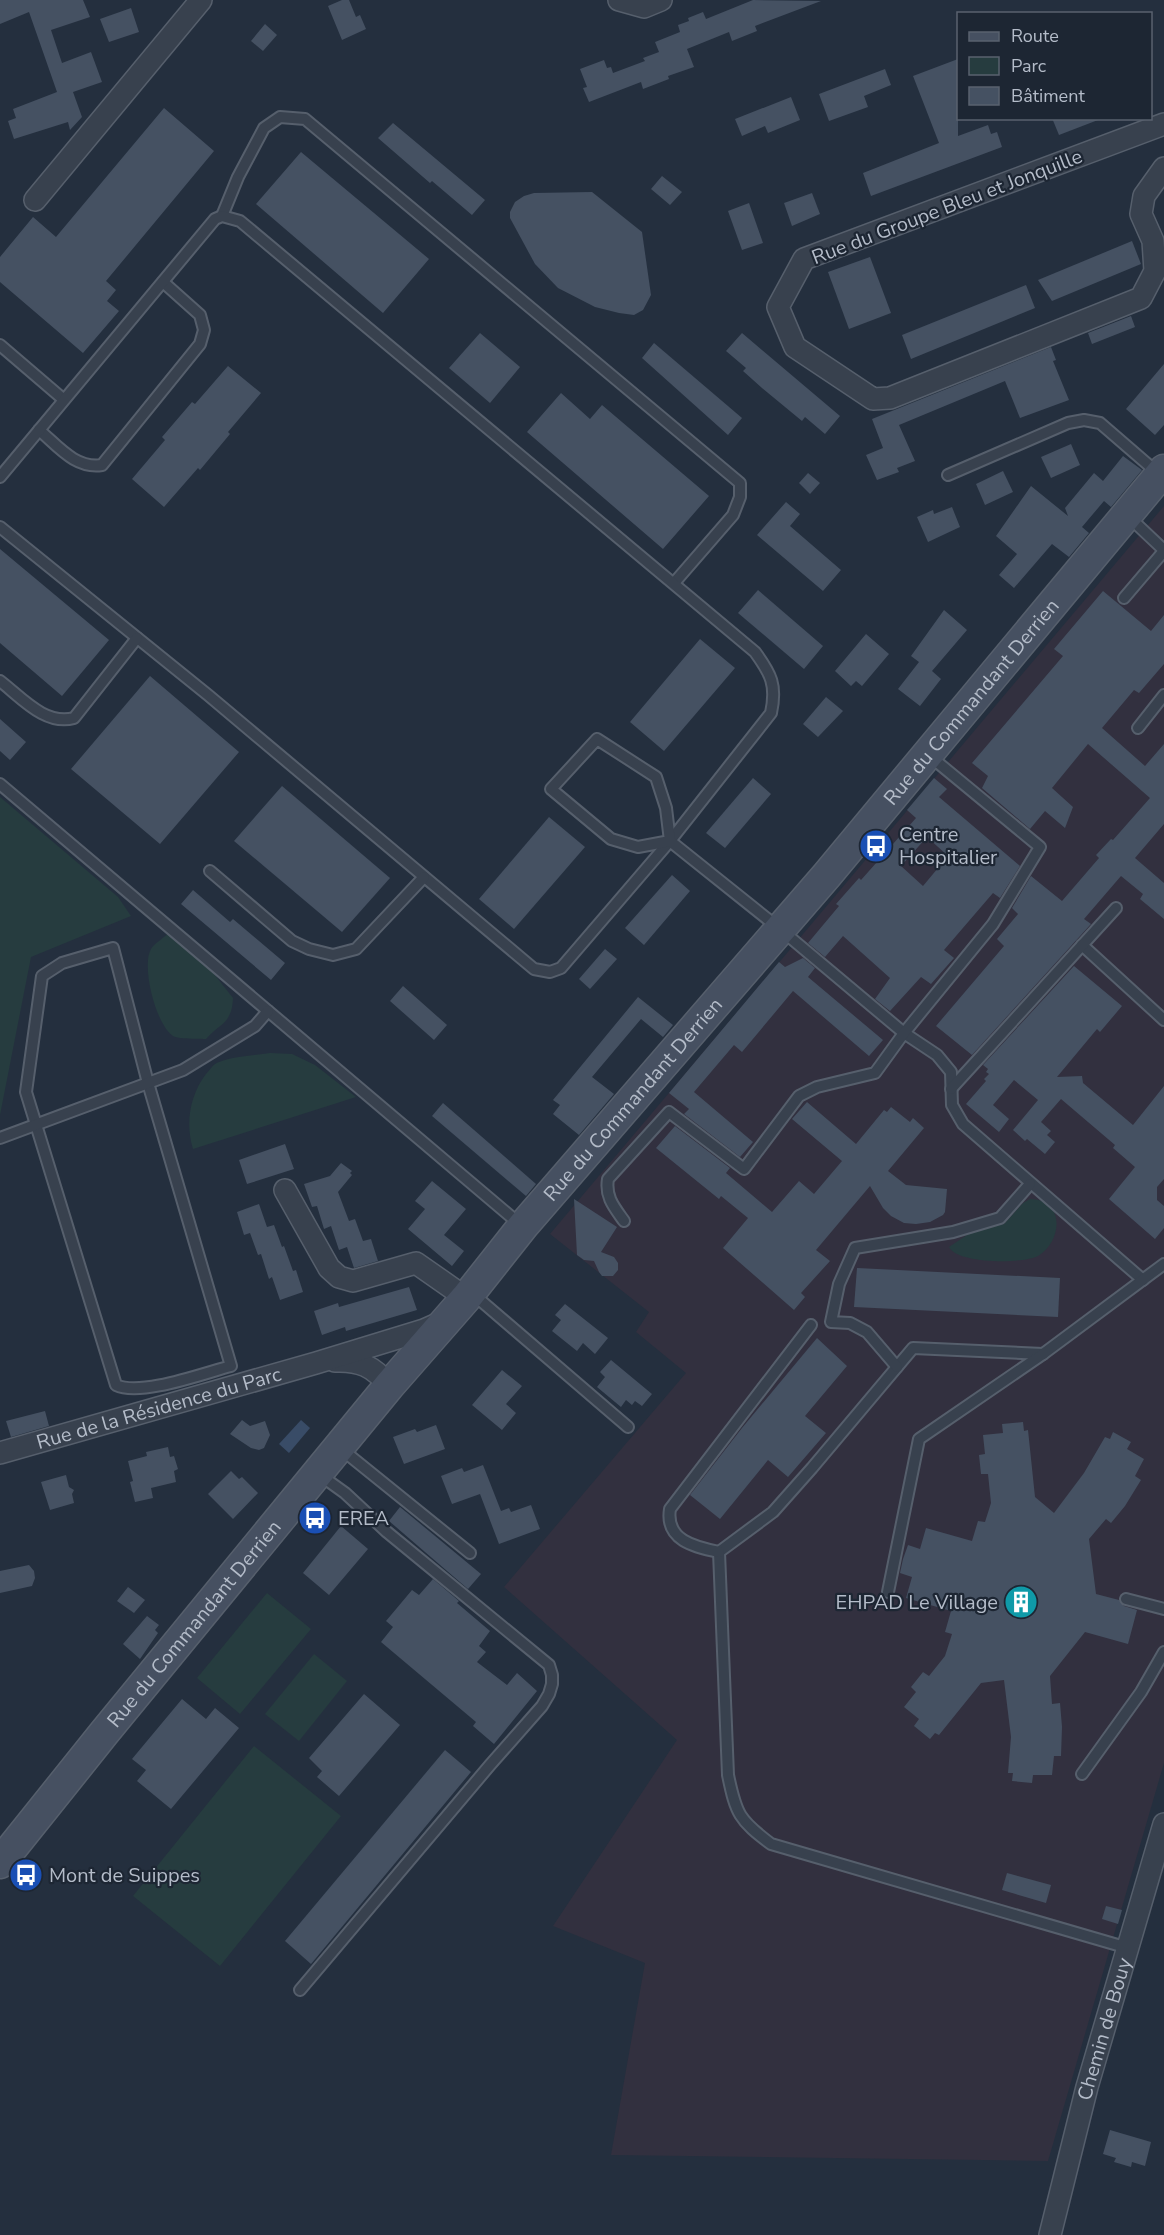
<svg xmlns="http://www.w3.org/2000/svg" width="1164" height="2235" viewBox="0 0 1164 2235" font-family="'Nunito Sans',sans-serif">
<style>
.medical{fill:#32303f}
.green{fill:#263c3f}
.water{fill:#394c67}
.building{fill:#455162;fill-rule:evenodd}
.lines{fill:none;stroke-linecap:round;stroke-linejoin:round}
.lane-casing{stroke:#565f6c;stroke-width:14}
.street-casing{stroke:#565f6c;stroke-width:24}
.secondary-casing{stroke:#565f6c;stroke-width:33}
.lane{stroke:#38414e;stroke-width:10}
.street{stroke:#38414e;stroke-width:21}
.secondary{stroke:#465061;stroke-width:30}
.labels{text-anchor:middle;dominant-baseline:central;stroke-width:4.5;stroke-linejoin:round;paint-order:stroke}
.street-label{font-size:20px;fill:#b4bcc9;stroke:#1d2633}
.poi-label{font-size:20px;fill:#b4bcc9;stroke:#1d2633;text-anchor:start}
</style>
<rect width="100%" height="100%" fill="#242f3e"/>
<polygon class="medical" points="1164,506 1164,1763 1048,2161 611,2155 645,1963 553,1926 677,1740 504,1587 686,1373 636,1332 649,1312 550,1234"/>
<g class="green">
<polygon points="0,797 118,897 131,916 31,957 0,1115"/>
<path d="M168,934L210,969L233,998C232,1024 220,1023 206,1039C197,1038 181,1040 173,1036C156,1025 141,966 151,949C154,944 163,938 168,934Z"/>
<path d="M270,1053L292,1054L315,1065L356,1097L193,1149C185,1123 190,1095 206,1074C209,1071 212,1066 215,1064C226,1057 256,1055 270,1053Z"/>
<path d="M1030,1199C1065,1199 1063,1241 1038,1256C1023,1264 957,1264 949,1247L970,1233L1004,1224L1023,1203Z"/>
<polygon points="267,1593 311,1629 240,1714 197,1678"/>
<polygon points="314,1654 347,1681 299,1741 265,1714"/>
<polygon points="254,1746 341,1816 220,1966 133,1896"/>
</g>
<polygon class="water" points="301,1420 310,1428 289,1453 279,1444"/>
<g class="building">
<polygon points="0,0 83,0 90,17 51,30 62,63 91,52 102,82 73,92 82,117 70,130 68,122 14,139 8,121 16,118 13,109 57,92 29,12 0,24"/>
<polygon points="342,0 349,0 356,17 360,15 366,29 342,40 328,6"/>
<polygon points="753,0 821,1 755,26 757,31 732,41 729,32 687,49 694,67 668,76 669,79 643,89 641,82 589,102 583,88 587,87 580,69 604,60 607,68 611,67 613,73 645,61 643,58 659,52 655,42 680,32 678,25 689,21 688,18 703,12 706,19"/>
<polygon points="131,8 139,32 109,42 100,19"/>
<polygon points="265,24 277,35 263,51 251,41"/>
<polygon points="958,59 958,136 988,125 991,134 997,132 1002,147 871,196 863,173 939,143 913,76"/>
<polygon points="885,69 891,85 864,96 868,107 829,121 819,94"/>
<polygon points="791,97 800,120 768,133 765,126 742,136 735,119"/>
<polygon points="164,108 214,151 106,281 116,290 107,301 119,311 83,353 0,282 0,257 33,217 56,237"/>
<polygon points="1052,118 1098,118 1098,120 1059,135"/>
<polygon points="393,123 485,200 472,215 432,181 430,183 378,138"/>
<polygon points="301,152 429,259 383,313 256,204"/>
<polygon points="662,176 682,192 670,205 651,189"/>
<polygon points="592,192 642,232 651,295 643,310 634,315 619,313 595,307 558,288 535,264 510,218 510,212 515,202 524,196 534,193"/>
<polygon points="812,193 820,214 792,226 784,203"/>
<polygon points="749,203 763,243 742,250 728,211"/>
<polygon points="1132,241 1141,264 1052,301 1038,280"/>
<polygon points="870,257 891,313 849,329 828,272"/>
<polygon points="1026,285 1035,308 911,359 902,335"/>
<polygon points="1131,316 1135,327 1092,344 1088,333"/>
<polygon points="480,333 520,367 490,403 449,368"/>
<polygon points="742,333 840,416 825,434 805,417 802,421 762,388 743,371 746,368 726,351"/>
<polygon points="654,343 742,418 728,435 642,358"/>
<polygon points="1051,347 1056,360 1053,361 1069,400 1020,418 1005,381 899,425 915,461 897,468 899,472 877,480 866,455 883,448 872,419"/>
<polygon points="1164,364 1164,425 1155,435 1126,409"/>
<polygon points="228,366 261,393 228,432 230,434 200,470 198,468 164,507 132,479 165,440 162,437 192,402 195,404"/>
<polygon points="561,393 590,419 602,405 709,496 663,549 527,432"/>
<polygon points="1071,444 1080,465 1051,478 1041,457"/>
<polygon points="1123,456 1142,470 1111,507 1104,501 1082,527 1089,533 1069,557 1052,544 1014,588 999,575 1017,554 996,536 1031,486 1068,516 1065,508 1094,473 1103,481"/>
<polygon points="1003,471 1013,492 985,505 976,484"/>
<polygon points="808,473 820,483 810,494 799,483"/>
<polygon points="786,502 800,514 790,526 841,570 823,591 757,535"/>
<polygon points="952,507 960,527 928,542 917,517 933,510 934,514"/>
<polygon points="0,549 109,640 62,696 0,643"/>
<polygon points="758,590 823,646 804,669 738,613"/>
<polygon points="1103,591 1151,631 1164,615 1164,664 1139,693 1134,690 1102,728 1145,766 1164,744 1164,824 1135,858 1164,883 1164,919 1140,899 1143,894 1121,876 1084,919 1091,924 972,1055 936,1026 1004,946 997,939 1018,914 1012,908 1031,876 1062,901 1099,858 1096,855 1111,839 1113,840 1150,798 1088,744 1052,788 1073,807 1065,828 1045,811 1030,829 982,788 988,776 972,763 1063,656 1054,649"/>
<polygon points="944,610 967,630 932,671 941,679 920,706 898,689 919,662 911,656"/>
<polygon points="866,634 889,654 862,686 856,681 851,686 835,671"/>
<polygon points="700,639 735,668 664,751 630,722"/>
<polygon points="150,676 239,752 160,844 71,769"/>
<polygon points="826,697 843,711 818,737 803,724"/>
<polygon points="0,719 26,742 10,760 0,751"/>
<polygon points="753,778 771,794 725,848 706,833"/>
<path d="M934,778L947,789L939,797L1020,866L1000,898L993,893L944,950L954,958L931,984L921,977L890,1011L875,999L890,978L843,936L825,957L808,943L839,906L836,904L859,878L861,880L916,818L907,810ZM927,837L948,856L923,886L901,866Z"/>
<polygon points="282,786 390,878 342,932 234,841"/>
<polygon points="549,817 585,847 514,929 479,899"/>
<polygon points="672,875 690,891 644,945 625,928"/>
<polygon points="193,890 230,922 233,919 285,963 271,980 181,904"/>
<polygon points="605,949 617,959 590,989 579,979"/>
<polygon points="803,958 815,968 808,977 883,1040 869,1056 793,991 742,1052 734,1045 694,1092 753,1142 740,1157 684,1114 689,1109 669,1093 779,962 785,967"/>
<polygon points="1074,966 1122,1006 1100,1032 1097,1029 1057,1077 1082,1076 1083,1083 1133,1125 1164,1086 1164,1179 1157,1187 1157,1200 1164,1206 1164,1228 1155,1239 1109,1199 1135,1167 1113,1148 1115,1145 1061,1099 1041,1122 1051,1131 1047,1135 1055,1142 1045,1154 1027,1139 1025,1141 1013,1130 1038,1100 1014,1080 993,1105 1009,1119 999,1132 966,1104 986,1081 984,1079 989,1074 986,1072 988,1069 983,1065"/>
<polygon points="403,986 447,1025 434,1040 390,1001"/>
<polygon points="638,997 673,1025 663,1037 641,1019 592,1077 614,1094 579,1135 553,1114 560,1105 553,1100"/>
<polygon points="807,1102 856,1144 884,1110 887,1112 891,1107 910,1122 913,1118 924,1128 888,1171 906,1185 947,1189 945,1212 943,1215 930,1222 916,1224 904,1223 891,1216 883,1208 870,1186 816,1250 830,1261 801,1293 805,1297 794,1310 723,1248 748,1218 721,1196 719,1199 656,1148 675,1126 730,1168 726,1173 772,1212 799,1181 814,1194 842,1161 792,1119"/>
<polygon points="443,1103 536,1184 526,1196 432,1116"/>
<polygon points="285,1144 294,1169 247,1184 239,1160"/>
<polygon points="341,1163 352,1171 350,1173 352,1175 338,1192 349,1221 355,1219 363,1241 371,1239 378,1261 354,1268 347,1247 339,1250 331,1226 324,1229 317,1206 312,1207 304,1184 330,1176"/>
<polygon points="432,1181 466,1209 444,1235 464,1251 452,1266 408,1229 425,1209 415,1201"/>
<polygon points="574,1199 617,1227 601,1252 614,1257 618,1263 618,1270 613,1276 602,1276 599,1272 594,1261 584,1260 577,1255"/>
<polygon points="259,1204 267,1227 274,1225 282,1247 284,1246 293,1271 296,1270 303,1292 280,1300 272,1277 269,1279 261,1254 258,1255 250,1233 244,1235 237,1212"/>
<polygon points="857,1268 1060,1278 1058,1317 854,1307"/>
<polygon points="409,1287 417,1310 346,1331 345,1327 322,1335 314,1311 338,1303 339,1307"/>
<polygon points="565,1304 608,1338 595,1354 583,1343 577,1351 552,1331 561,1320 555,1315"/>
<polygon points="817,1338 847,1366 805,1416 826,1433 788,1477 768,1460 720,1519 690,1495 742,1428"/>
<polygon points="611,1360 652,1394 642,1406 635,1401 632,1405 626,1400 621,1407 597,1387 605,1377 600,1372"/>
<polygon points="502,1370 522,1386 506,1404 516,1413 502,1430 472,1405"/>
<polygon points="45,1411 49,1426 11,1437 6,1421"/>
<polygon points="242,1420 250,1426 265,1421 270,1435 264,1448 259,1450 251,1448 230,1434"/>
<polygon points="1023,1422 1024,1431 1028,1430 1035,1497 1054,1513 1084,1473 1105,1437 1110,1439 1113,1432 1131,1442 1127,1449 1144,1459 1135,1476 1141,1480 1125,1506 1111,1523 1106,1519 1089,1539 1096,1594 1119,1600 1124,1606 1137,1610 1128,1644 1085,1632 1050,1676 1052,1704 1060,1703 1062,1727 1061,1756 1054,1756 1052,1775 1033,1775 1032,1783 1012,1781 1013,1773 1008,1773 1011,1737 1004,1680 981,1683 939,1735 935,1733 930,1739 914,1726 919,1719 904,1707 916,1692 911,1687 923,1672 929,1676 945,1656 952,1634 945,1632 951,1611 906,1598 912,1577 900,1573 903,1559 908,1545 920,1549 926,1528 972,1541 978,1521 985,1522 991,1503 988,1474 981,1474 979,1455 985,1454 983,1435 1003,1433 1002,1424"/>
<polygon points="436,1425 445,1449 404,1464 393,1437 415,1429 417,1432"/>
<polygon points="168,1447 170,1457 174,1456 178,1469 174,1471 176,1482 151,1488 153,1498 135,1502 130,1482 133,1481 128,1461 147,1456 146,1452"/>
<polygon points="483,1465 501,1511 509,1508 511,1512 531,1505 540,1529 499,1544 480,1494 452,1504 441,1476 462,1468 464,1472"/>
<polygon points="231,1471 239,1479 242,1477 258,1493 233,1519 208,1494"/>
<polygon points="66,1475 69,1487 74,1490 72,1494 74,1503 50,1510 41,1482"/>
<polygon points="400,1507 481,1574 468,1589 389,1521"/>
<polygon points="341,1526 368,1549 329,1595 303,1573"/>
<polygon points="29,1565 34,1571 35,1578 32,1586 0,1593 0,1571"/>
<polygon points="433,1579 459,1601 457,1603 490,1631 479,1646 486,1652 477,1662 507,1685 517,1673 537,1691 494,1744 473,1726 476,1722 381,1642 393,1627 386,1621 412,1590 419,1595"/>
<polygon points="128,1587 145,1600 134,1613 117,1601"/>
<polygon points="147,1616 159,1625 155,1630 158,1633 140,1659 123,1644"/>
<polygon points="364,1694 400,1725 339,1796 317,1777 322,1771 309,1758"/>
<polygon points="182,1699 206,1719 215,1708 239,1728 171,1809 137,1781 146,1770 132,1759"/>
<polygon points="445,1750 471,1772 311,1964 285,1941"/>
<polygon points="1007,1873 1051,1885 1046,1903 1002,1890"/>
<polygon points="1106,1906 1122,1910 1118,1924 1102,1919"/>
<polygon points="1110,2130 1151,2142 1145,2166 1132,2162 1131,2167 1114,2162 1116,2158 1103,2154"/>
</g>
<g class="lines">
<defs>
<g id="lane">
<polyline points="222,216 238,177 264,128 280,117 305,119 740,483 740,497 733,515 674,583"/>
<polyline points="0,345 63,399"/>
<path d="M39,430C58,446 75,469 102,465L200,344L204,330L200,315L163,282"/>
<polyline points="948,475 1068,423 1084,420 1100,423 1152,468 1160,473"/>
<path d="M0,477L215,219L222,216L240,221L755,652C771,674 777,685 771,713L670,841L561,968L550,972L534,969L208,695L0,527"/>
<polyline points="1129,517 1164,550"/>
<polyline points="1124,598 1164,551"/>
<path d="M0,681C21,697 45,726 74,718L137,638"/>
<polyline points="1138,728 1164,695"/>
<polyline points="0,784 522,1226"/>
<polyline points="670,841 666,808 656,777 597,739 551,789 611,839 638,847 670,841 780,929 904,1033 937,1055 951,1072 952,1105 963,1124 1143,1280"/>
<polyline points="210,871 292,941 309,949 333,955 356,949 424,877"/>
<polyline points="1082,945 1164,1020"/>
<path d="M113,948L148,1083L231,1366C204,1373 140,1397 116,1385L26,1092L42,976L62,963Z"/>
<polyline points="951,1089 1116,908"/>
<polyline points="0,1138 183,1070 255,1026 268,1011"/>
<path d="M624,1221C614,1207 605,1197 608,1179L669,1112L744,1169L799,1096L817,1087L875,1073L904,1033L993,924L1040,847L937,762"/>
<polyline points="473,1294 628,1427"/>
<path d="M1043,1354L913,1348L812,1468L773,1512L719,1552L728,1775C736,1814 739,1820 771,1844L1128,1948"/>
<polyline points="897,1367 867,1332 850,1323 831,1322 839,1284 855,1248 953,1232 1000,1218 1030,1184"/>
<polyline points="340,1448 470,1553"/>
<path d="M719,1552C694,1547 665,1540 670,1509L811,1325"/>
<polyline points="888,1592 919,1439 1043,1354 1164,1264"/>
<polyline points="1126,1599 1164,1609"/>
<polyline points="1082,1774 1141,1692 1164,1652"/>
<polyline points="300,1990 490,1765 542,1706 549,1694 552,1684 552,1675 549,1665 387,1532 345,1493 320,1475"/>
</g>
<g id="street">
<polyline points="619,0 644,7 661,0"/>
<polyline points="1164,124 804,259 778,307 795,347 873,399 890,398 1141,298 1155,271 1153,241 1141,214 1144,196 1164,168"/>
<polyline points="35,200 201,0"/>
<polyline points="285,1190 329,1268 339,1277 353,1281 416,1263 466,1298"/>
<path d="M335,1361C359,1360 374,1366 389,1386"/>
<path id="s1" d="M0,1453L316,1363L424,1330L442,1322"/>
<path id="s2" d="M1050,2235L1087,2087L1164,1824"/>
</g>
<g id="secondary">
<path id="s3" d="M0,1863L104,1733L389,1386L466,1298L523,1226L827,875L1164,470"/>
</g>
</defs>
<use href="#lane" class="lane-casing"/>
<use href="#street" class="street-casing"/>
<use href="#secondary" class="secondary-casing"/>
<use href="#lane" class="lane"/>
<use href="#street" class="street"/>
<use href="#secondary" class="secondary"/>
</g>
<defs>
<symbol id="bus-disc" viewBox="-11 -11 22 22"><circle r="9.5" fill="#1a4fb4" stroke="#1d2633"/><path d="M-5-6H5V4H4V6H2V4H-2V6H-4V4H-5ZM-3.5-4V0h7V-4ZM-3.5 1.2v1.5H-2V1.2ZM2 1.2v1.5H3.5V1.2Z" fill="#fff"/></symbol>
<symbol id="building-disc" viewBox="-11 -11 22 22"><circle r="9.5" fill="#0f9aa8" stroke="#1d2633"/><path d="M-4-6H4V6H1V3H-1V6H-4ZM-2.5-4.3h1.7v1.8h-1.7ZM.8-4.3h1.7v1.8H.8ZM-2.5-1h1.7V.8h-1.7ZM.8-1h1.7V.8H.8Z" fill="#fff"/></symbol>
</defs>
<g fill-rule="evenodd">
<use href="#bus-disc" x="857" y="827" width="38" height="38"/>
<use href="#bus-disc" x="296" y="1499" width="38" height="38"/>
<use href="#building-disc" x="1002" y="1583" width="38" height="38"/>
<use href="#bus-disc" x="7" y="1856" width="38" height="38"/>
</g>
<g class="labels">
<g class="street-label">
<text transform="translate(947 207) rotate(-21)">Rue du Groupe Bleu et Jonquille</text>
<text stroke="none"><textPath href="#s3" startOffset="1514">Rue du Commandant Derrien</textPath></text>
<text stroke="none"><textPath href="#s3" startOffset="992">Rue du Commandant Derrien</textPath></text>
<text stroke="none"><textPath href="#s1" startOffset="165">Rue de la Résidence du Parc</textPath></text>
<text stroke="none"><textPath href="#s3" startOffset="308">Rue du Commandant Derrien</textPath></text>
<text stroke="none"><textPath href="#s2" startOffset="213">Chemin de Bouy</textPath></text>
</g>
<g class="poi-label">
<text x="899" y="834">Centre<tspan x="899" dy="23">Hospitalier</tspan></text>
<text x="338" y="1518">EREA</text>
<text x="998" y="1602" text-anchor="end">EHPAD Le Village</text>
<text x="49" y="1875">Mont de Suippes</text>
</g>
</g>
<rect x="957" y="12" width="195" height="108" fill="#1d2633" stroke="#59626f" stroke-width="1.5"/>
<rect x="969" y="32" width="30" height="9" fill="#465061" stroke="#59626f" stroke-width="1.5"/>
<text x="1011" y="42" font-size="18" fill="#b4bcc9">Route</text>
<rect x="969" y="57" width="30" height="18" fill="#263c3f" stroke="#59626f" stroke-width="1.5"/>
<text x="1011" y="72" font-size="18" fill="#b4bcc9">Parc</text>
<rect x="969" y="87" width="30" height="18" fill="#455162" stroke="#59626f" stroke-width="1.5"/>
<text x="1011" y="102" font-size="18" fill="#b4bcc9">Bâtiment</text>
</svg>
